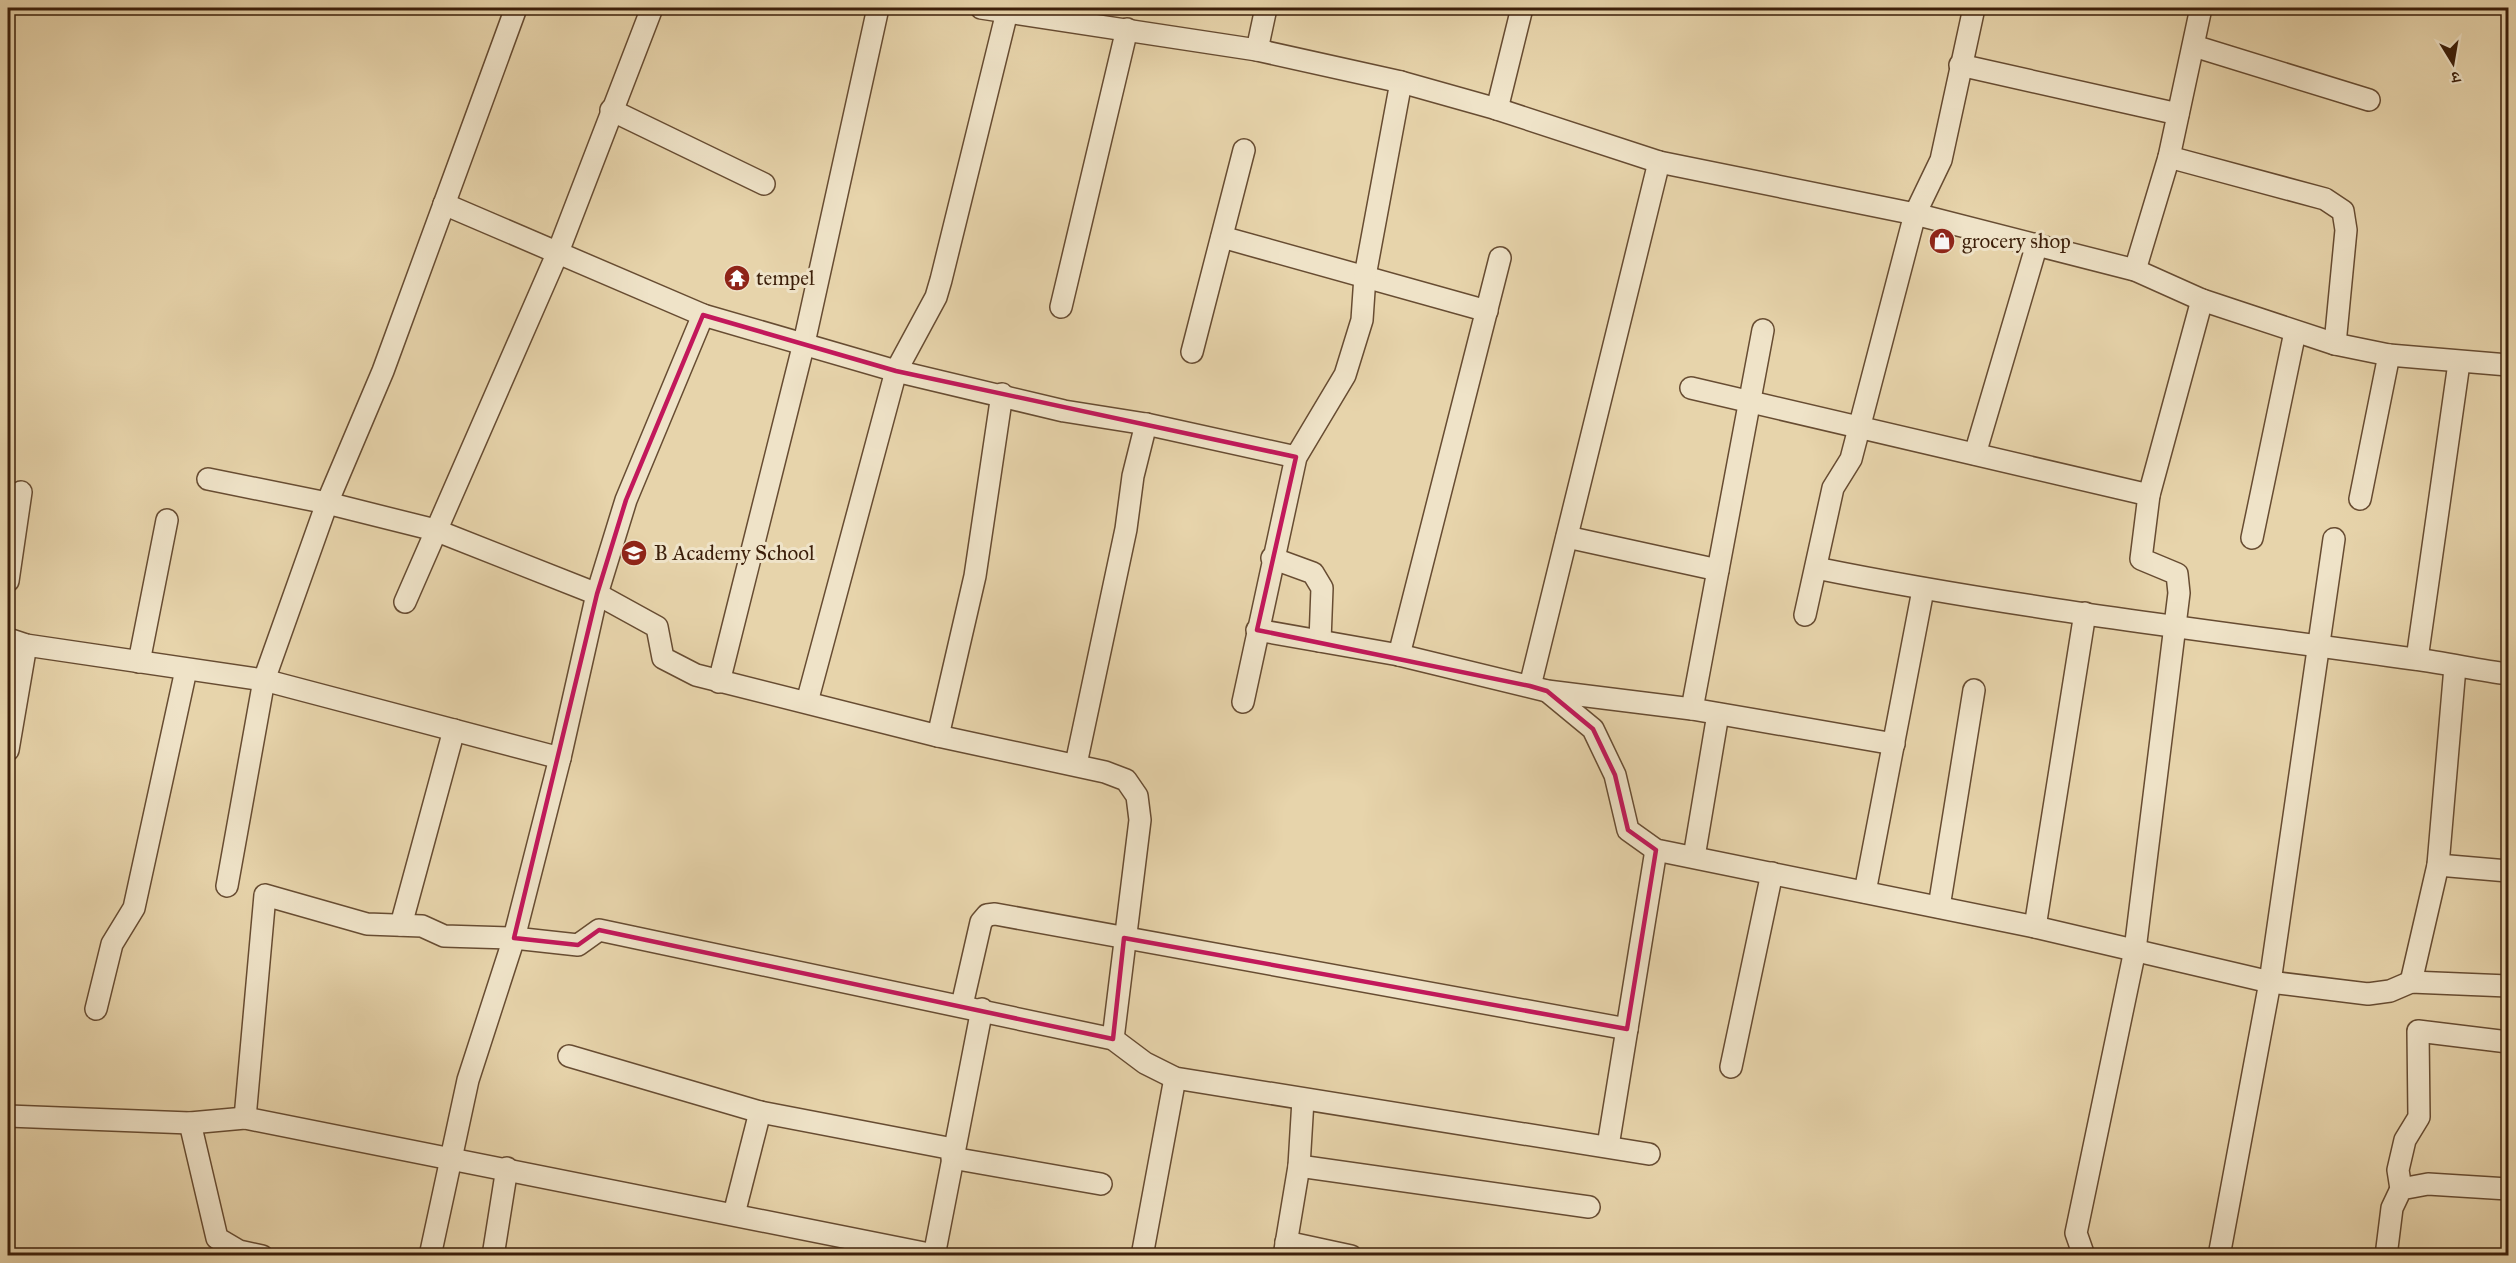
<svg xmlns="http://www.w3.org/2000/svg" width="2516" height="1263" viewBox="0 0 2516 1263" font-family="'IM FELL Great Primer','Noto Serif Devanagari',serif">
<style>
.lines{fill:none;stroke-linecap:round;stroke-linejoin:round}
.minor-casing{stroke:#674c32;stroke-width:24}
.minor{stroke:#efe3c8;stroke-width:21}
.marked{fill:none;stroke:#c2185b;stroke-width:4.5;stroke-linejoin:round}
.labels{text-anchor:middle;dominant-baseline:central;stroke-width:6;stroke-linejoin:round;paint-order:stroke}
.poi-label{font-size:21px;fill:#3c1f0a;stroke:#efe3c8;text-anchor:start}
</style>
<rect width="100%" height="100%" fill="#e7d4ab"/>
<filter id="stains"><feTurbulence type="fractalNoise" baseFrequency=".00333" numOctaves="4"/><feColorMatrix values="0 0 0 0 .2 0 0 0 0 .09 0 0 0 0 .02 0 0 0 .5 -.17"/></filter>
<radialGradient id="worn" r=".72"><stop offset=".6" stop-color="#630" stop-opacity="0"/><stop offset="1" stop-color="#630" stop-opacity=".3"/></radialGradient>
<g class="lines">
<defs>
<g id="minor">
<polyline points="981,8 1257,50 1401,82 1497,109 1659,162 1915,214 2135,270 2202,300 2335,344 2389,355 2508,365"/>
<polyline points="2194,46 2369,100"/>
<polyline points="1257,50 1266,8"/>
<polyline points="1960,65 2178,114"/>
<polyline points="1497,109 1522,8"/>
<polyline points="611,110 764,184"/>
<polyline points="2169,157 2325,199 2343,211 2346,230 2335,344"/>
<polyline points="444,204 703,315 896,371 1064,411 1146,424 1296,457"/>
<polyline points="1222,237 1487,311"/>
<polyline points="2135,270 2169,157 2201,8"/>
<polyline points="1061,307 1127,29"/>
<polyline points="1192,352 1244,150"/>
<polyline points="1691,388 2149,495"/>
<polyline points="1975,454 2037,244"/>
<polyline points="208,479 327,503 435,530 597,594 657,627 663,658 696,675 938,736 1105,772 1126,780 1137,796 1140,820 1113,1039"/>
<polyline points="2360,499 2389,355"/>
<polyline points="1567,537 1718,570"/>
<polyline points="2252,538 2295,332"/>
<polyline points="1272,558 1313,573 1322,588 1320,641"/>
<path d="M1816,568C2013,608 2214,631 2414,659C2446,663 2477,670 2508,674"/>
<polyline points="8,581 21,492"/>
<polyline points="405,602 558,252 652,8"/>
<polyline points="1805,615 1833,488 1851,459 1915,214 1941,160 1974,8"/>
<polyline points="1257,630 1399,655 1547,691 1692,709 1894,744"/>
<polyline points="8,639 26,645 264,680 560,758"/>
<polyline points="1399,655 1500,258"/>
<polyline points="2417,659 2459,363"/>
<polyline points="139,662 167,520"/>
<polyline points="719,682 804,343 878,8"/>
<polyline points="1530,686 1659,162"/>
<polyline points="1547,691 1593,729 1615,775 1628,830 1656,850 2035,927 2270,982 2368,994 2390,991 2411,982 2508,986"/>
<polyline points="807,702 896,371 936,297 941,280 1007,12"/>
<polyline points="1243,702 1296,457 1345,375 1362,320 1365,276 1401,82"/>
<polyline points="1692,709 1763,330"/>
<polyline points="938,736 975,576 1002,394"/>
<polyline points="8,750 26,645"/>
<polyline points="1076,764 1126,529 1133,476 1146,424"/>
<polyline points="1694,857 1718,714"/>
<polyline points="2438,865 2508,871"/>
<polyline points="227,886 264,680 327,503 383,371 516,8"/>
<polyline points="1865,892 1923,590"/>
<polyline points="1939,907 1974,690"/>
<polyline points="401,925 454,730"/>
<polyline points="2035,927 2085,613"/>
<polyline points="2411,982 2438,865 2455,667"/>
<polyline points="962,1005 981,922 987,915 995,914 1627,1029"/>
<polyline points="96,1009 112,944 134,908 186,670"/>
<polyline points="569,1056 760,1112 953,1149"/>
<polyline points="1731,1067 1772,873"/>
<polyline points="8,1116 190,1123 245,1118 934,1255"/>
<polyline points="245,1118 265,895 367,924 422,926 444,936 514,938 578,945 599,930 1113,1039 1145,1063 1175,1078 1649,1154"/>
<polyline points="190,1123 217,1238 239,1251 262,1256"/>
<polyline points="1608,1146 1656,850"/>
<polyline points="952,1158 1101,1184"/>
<polyline points="1299,1166 1589,1207"/>
<polyline points="2401,1189 2398,1170 2405,1140 2419,1117 2418,1031 2508,1042"/>
<polyline points="734,1214 760,1112"/>
<polyline points="1286,1242 1351,1256"/>
<polyline points="430,1256 468,1080 514,938 560,758 597,594 626,500 703,315"/>
<polyline points="493,1256 507,1168"/>
<polyline points="934,1256 982,1009"/>
<polyline points="1142,1256 1175,1078"/>
<polyline points="1284,1256 1299,1166 1303,1100"/>
<polyline points="2084,1256 2076,1233 2135,950 2179,593 2177,574 2141,559 2149,495 2202,300"/>
<polyline points="2219,1256 2270,982 2334,539"/>
<polyline points="2386,1256 2392,1208 2401,1189 2428,1184 2508,1189"/>
</g>
</defs>
<use href="#minor" class="minor-casing"/>
<use href="#minor" class="minor"/>
</g>
<path class="marked" d="M703,315L896,371L1296,457L1257,630L1530,686L1547,691L1593,729L1615,775L1628,830L1656,850L1627,1029L1124,938L1113,1039L599,930L578,945L514,938L597,594L626,500Z"/>
<defs>
<symbol id="shop-disc" viewBox="-11 -11 22 22"><circle r="9.5" fill="#8f2418" stroke="#efe3c8"/><path d="M-5-2.5h2.3a2.7 3.5 0 0 1 5.4 0H5L5.5 6h-11ZM-1.5-2.5h3a1.5 2.3 0 0 0-3 0Z" fill="#fff"/></symbol>
<symbol id="temple-disc" viewBox="-11 -11 22 22"><circle r="9.5" fill="#8f2418" stroke="#efe3c8"/><path d="M0-6L5-2H3V0L6.5 2.5H4V6H1.5V3h-3V6H-4V2.5H-6.5L-3 0V-2H-5Z" fill="#fff"/></symbol>
<symbol id="school-disc" viewBox="-11 -11 22 22"><circle r="9.5" fill="#8f2418" stroke="#efe3c8"/><path d="M0-5L7-2L0 1L-7-2ZM-4 1L0 2.5L4 1V4Q0 6-4 4Z" fill="#fff"/></symbol>
</defs>
<g fill-rule="evenodd">
<use href="#shop-disc" x="1927" y="226" width="30" height="30"/>
<use href="#temple-disc" x="722" y="263" width="30" height="30"/>
<use href="#school-disc" x="619" y="538" width="30" height="30"/>
</g>
<g class="labels">
<g class="poi-label">
<text x="1962" y="241">grocery shop</text>
<text x="756" y="278">tempel</text>
<text x="654" y="553">B Academy School</text>
</g>
</g>
<rect width="2516" height="1263" fill="none" stroke="#e7d4ab" stroke-width="30"/>
<rect x="9" y="9" width="2498" height="1245" fill="none" stroke="#3c1f0a" stroke-width="3"/>
<rect x="15" y="15" width="2486" height="1233" fill="none" stroke="#3c1f0a" stroke-width="1.5"/>
<g transform="translate(2453 63) rotate(169)" stroke="#efe3c8" stroke-width="4.5" paint-order="stroke">
<path d="M0-4.5L10 22L0 15L-10 22Z" fill="#3c1f0a"/>
<text y="-9" font-size="16" font-weight="bold" text-anchor="middle" fill="#3c1f0a">उ</text>
</g>
<rect width="100%" height="100%" filter="url(#stains)"/>
<rect width="100%" height="100%" fill="url(#worn)"/>
</svg>
